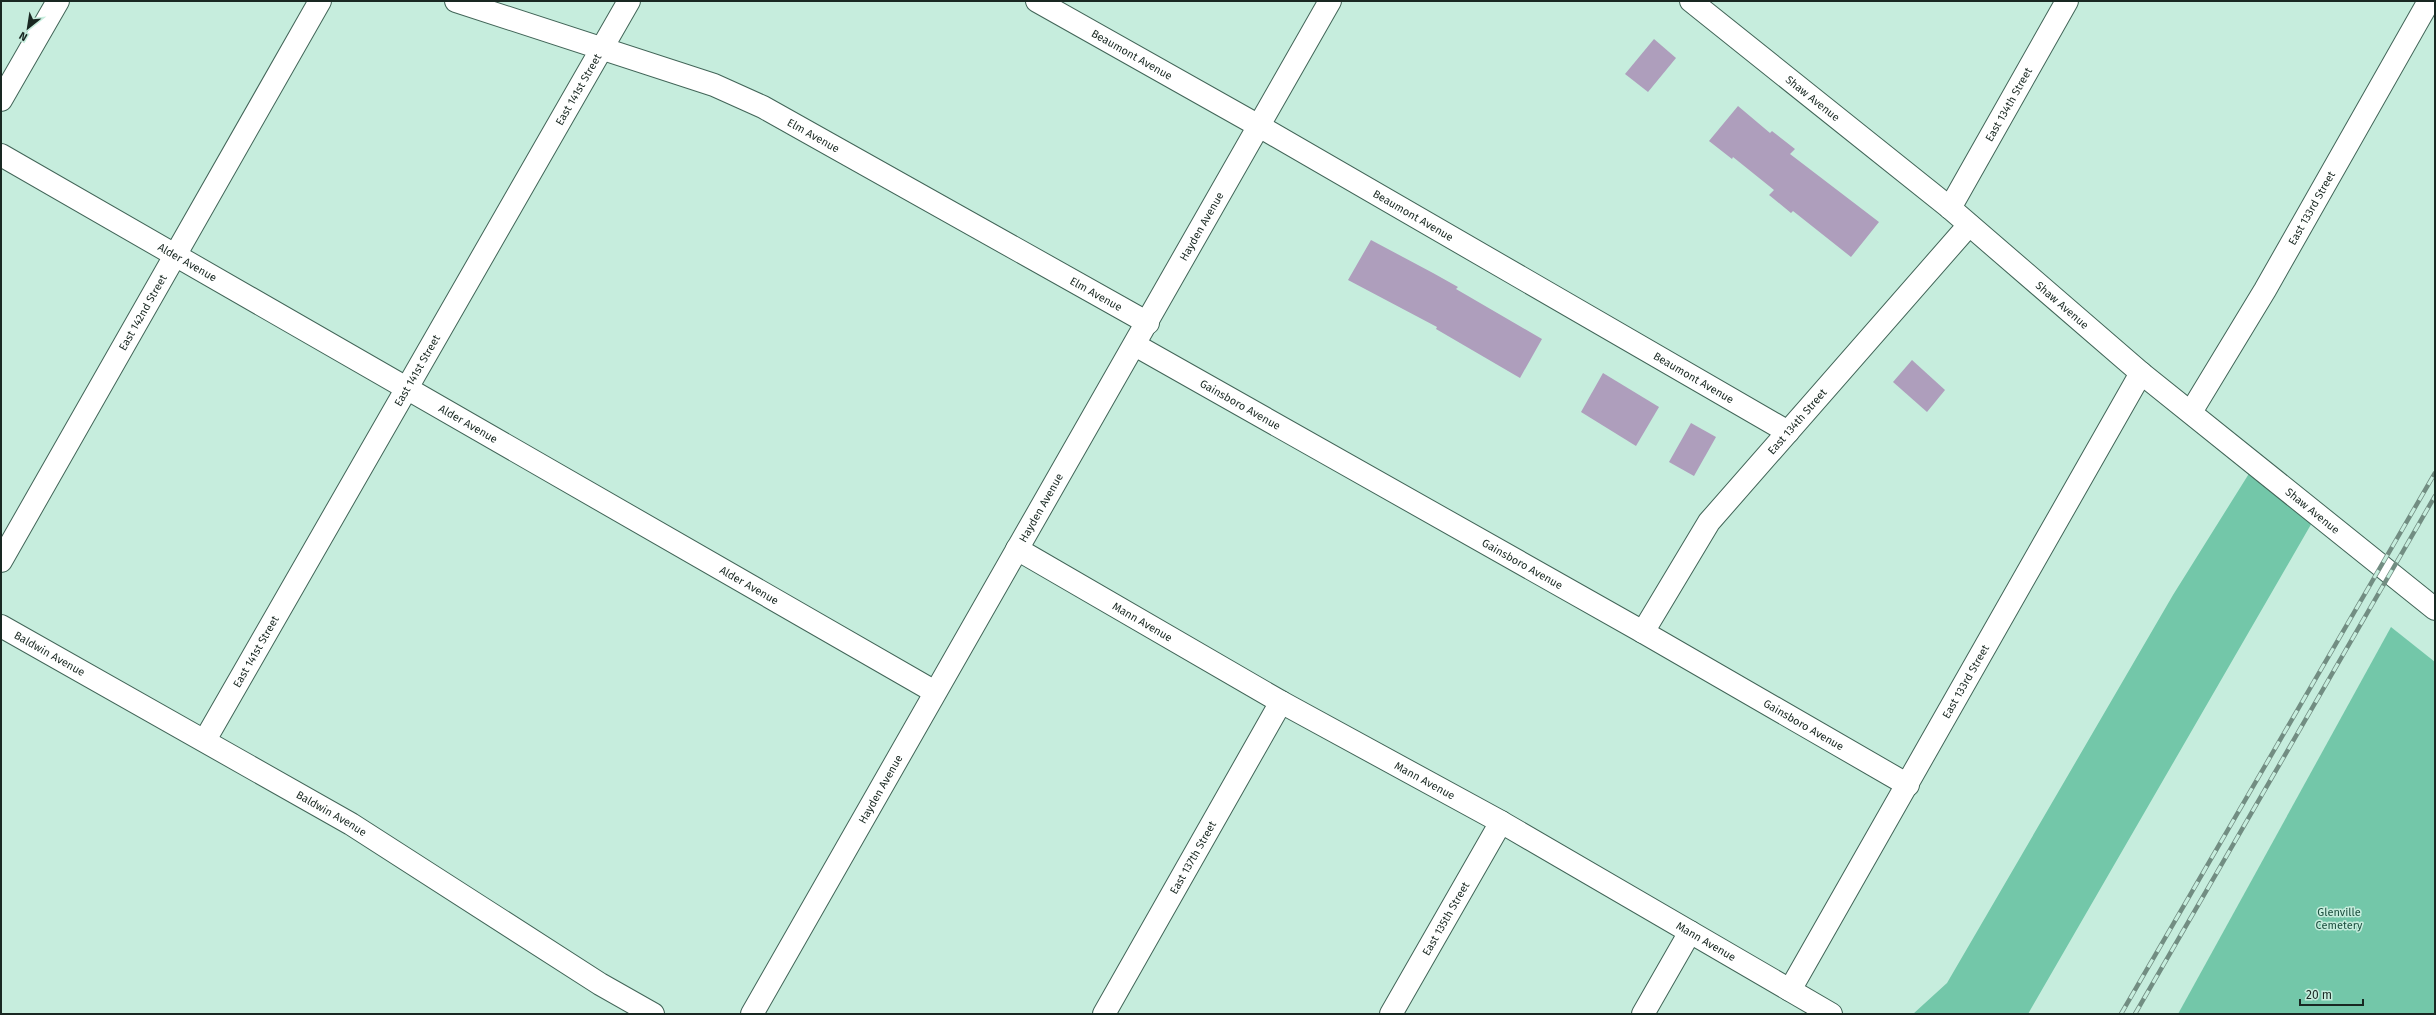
<svg xmlns="http://www.w3.org/2000/svg" width="2436" height="1015" viewBox="0 0 2436 1015" font-family="'Fira Sans',sans-serif">
<style>
.green{fill:#73c7a9}
.building{fill:#ae9ebc}
.lines{fill:none;stroke-linecap:round;stroke-linejoin:round}
.minor-casing{stroke:#426558;stroke-width:24}
.tertiary-casing{stroke:#426558;stroke-width:24}
.secondary-casing{stroke:#426558;stroke-width:24}
.minor{stroke:#fff;stroke-width:22}
.tertiary{stroke:#fff;stroke-width:22}
.secondary{stroke:#fff;stroke-width:22}
.rail-casing{stroke:#728d82;stroke-width:4.5}
.rail{stroke:#c6eddd;stroke-width:3;stroke-dasharray:9;stroke-linecap:butt}
.labels{text-anchor:middle;dominant-baseline:central;stroke-width:3;stroke-linejoin:round;paint-order:stroke}
.street-label{font-size:11px;fill:#192822;stroke:#c6eddd}
.park-label{font-size:11px;fill:#1c4f3f;stroke:#c6eddd}
</style>
<rect width="100%" height="100%" fill="#c6eddd"/>
<g class="green">
<polygon points="2255,464 2317,514 2028,1014 1913,1014 1947,983 2173,595"/>
<polygon points="2391,627 2435,662 2435,1014 2178,1014"/>
</g>
<g class="building">
<polygon points="1654,39 1676,58 1648,92 1625,74"/>
<polygon points="1738,106 1770,133 1772,131 1795,149 1790,154 1879,222 1851,257 1793,211 1791,213 1769,195 1774,190 1733,157 1732,159 1709,141"/>
<polygon points="1371,240 1433,273 1458,287 1456,289 1542,339 1520,378 1436,329 1437,327 1348,280"/>
<polygon points="1912,360 1945,390 1927,412 1893,382"/>
<polygon points="1603,373 1659,407 1636,446 1581,412"/>
<polygon points="1691,423 1716,437 1694,476 1669,462"/>
</g>
<g class="lines">
<defs>
<g id="minor">
<path id="s1" d="M456,1L714,85L763,107L1148,323"/>
<path id="s2" d="M1037,1L1259,126L1788,432"/>
<polyline points="1,100 58,1"/>
<path id="s3" d="M1,155L935,692"/>
<path id="s4" d="M1950,208L2067,1"/>
<path id="s5" d="M1135,345L1643,632L1908,785"/>
<path id="s6" d="M2191,412L2265,290L2429,1"/>
<path id="s7" d="M1017,549L1281,702L1501,822L1831,1014"/>
<path id="s8" d="M1,561L320,1"/>
<path id="s9" d="M1,626L351,824L600,984L653,1014"/>
<path id="s10" d="M1643,632L1709,522L1969,225"/>
<path id="s11" d="M205,740L629,1"/>
<path id="s12" d="M1790,990L2141,373"/>
<path id="s13" d="M1104,1014L1281,702"/>
<path id="s14" d="M1391,1014L1501,822"/>
<polyline points="1643,1014 1690,932"/>
</g>
<g id="tertiary">
<path id="s15" d="M752,1014L1330,1"/>
</g>
<g id="secondary">
<path id="s16" d="M1691,1L1950,208L2141,373L2435,609"/>
</g>
</defs>
<use href="#minor" class="minor-casing"/>
<use href="#tertiary" class="tertiary-casing"/>
<use href="#secondary" class="secondary-casing"/>
<use href="#minor" class="minor"/>
<use href="#tertiary" class="tertiary"/>
<use href="#secondary" class="secondary"/>
<defs>
<g id="rail">
<polyline points="2121,1014 2435,473"/>
<polyline points="2135,1014 2435,496"/>
</g>
</defs>
<use href="#rail" class="rail-casing"/>
<use href="#rail" class="rail"/>
</g>
<g class="labels">
<g class="street-label">
<text stroke="none"><textPath href="#s2" startOffset="109">Beaumont Avenue</textPath></text>
<text stroke="none"><textPath href="#s11" startOffset="750">East 141st Street</textPath></text>
<text stroke="none"><textPath href="#s16" startOffset="156">Shaw Avenue</textPath></text>
<text stroke="none"><textPath href="#s4" startOffset="119">East 134th Street</textPath></text>
<text stroke="none"><textPath href="#s1" startOffset="383">Elm Avenue</textPath></text>
<text stroke="none"><textPath href="#s6" startOffset="237">East 133rd Street</textPath></text>
<text stroke="none"><textPath href="#s2" startOffset="433">Beaumont Avenue</textPath></text>
<text stroke="none"><textPath href="#s15" startOffset="907">Hayden Avenue</textPath></text>
<text stroke="none"><textPath href="#s3" startOffset="215">Alder Avenue</textPath></text>
<text stroke="none"><textPath href="#s1" startOffset="707">Elm Avenue</textPath></text>
<text stroke="none"><textPath href="#s16" startOffset="480">Shaw Avenue</textPath></text>
<text stroke="none"><textPath href="#s8" startOffset="286">East 142nd Street</textPath></text>
<text stroke="none"><textPath href="#s11" startOffset="426">East 141st Street</textPath></text>
<text stroke="none"><textPath href="#s2" startOffset="757">Beaumont Avenue</textPath></text>
<text stroke="none"><textPath href="#s5" startOffset="121">Gainsboro Avenue</textPath></text>
<text stroke="none"><textPath href="#s10" startOffset="262">East 134th Street</textPath></text>
<text stroke="none"><textPath href="#s3" startOffset="539">Alder Avenue</textPath></text>
<text stroke="none"><textPath href="#s15" startOffset="583">Hayden Avenue</textPath></text>
<text stroke="none"><textPath href="#s16" startOffset="804">Shaw Avenue</textPath></text>
<text stroke="none"><textPath href="#s5" startOffset="445">Gainsboro Avenue</textPath></text>
<text stroke="none"><textPath href="#s3" startOffset="863">Alder Avenue</textPath></text>
<text stroke="none"><textPath href="#s7" startOffset="145">Mann Avenue</textPath></text>
<text stroke="none"><textPath href="#s11" startOffset="102">East 141st Street</textPath></text>
<text stroke="none"><textPath href="#s9" startOffset="56">Baldwin Avenue</textPath></text>
<text stroke="none"><textPath href="#s12" startOffset="355">East 133rd Street</textPath></text>
<text stroke="none"><textPath href="#s5" startOffset="769">Gainsboro Avenue</textPath></text>
<text stroke="none"><textPath href="#s7" startOffset="469">Mann Avenue</textPath></text>
<text stroke="none"><textPath href="#s15" startOffset="259">Hayden Avenue</textPath></text>
<text stroke="none"><textPath href="#s9" startOffset="380">Baldwin Avenue</textPath></text>
<text stroke="none"><textPath href="#s13" startOffset="180">East 137th Street</textPath></text>
<text stroke="none"><textPath href="#s14" startOffset="110">East 135th Street</textPath></text>
<text stroke="none"><textPath href="#s7" startOffset="793">Mann Avenue</textPath></text>
</g>
<g class="park-label">
<text x="2339" y="912">Glenville<tspan x="2339" dy="13">Cemetery</tspan></text>
</g>
</g>
<rect width="2436" height="1015" fill="none" stroke="#192822" stroke-width="4"/>
<g transform="translate(28 28) rotate(210)" stroke="#c6eddd" stroke-width="3" paint-order="stroke">
<path d="M0-3L7 15L0 10L-7 15Z" fill="#192822"/>
<text y="-6" font-size="11" font-weight="bold" text-anchor="middle" fill="#192822">N</text>
</g>
<path d="M2300 999v6h63v-6" fill="none" stroke="#192822" stroke-width="2"/>
<text x="2306" y="999" font-size="12" fill="#192822" stroke="#c6eddd" stroke-width="3" paint-order="stroke">20 m</text>
</svg>
